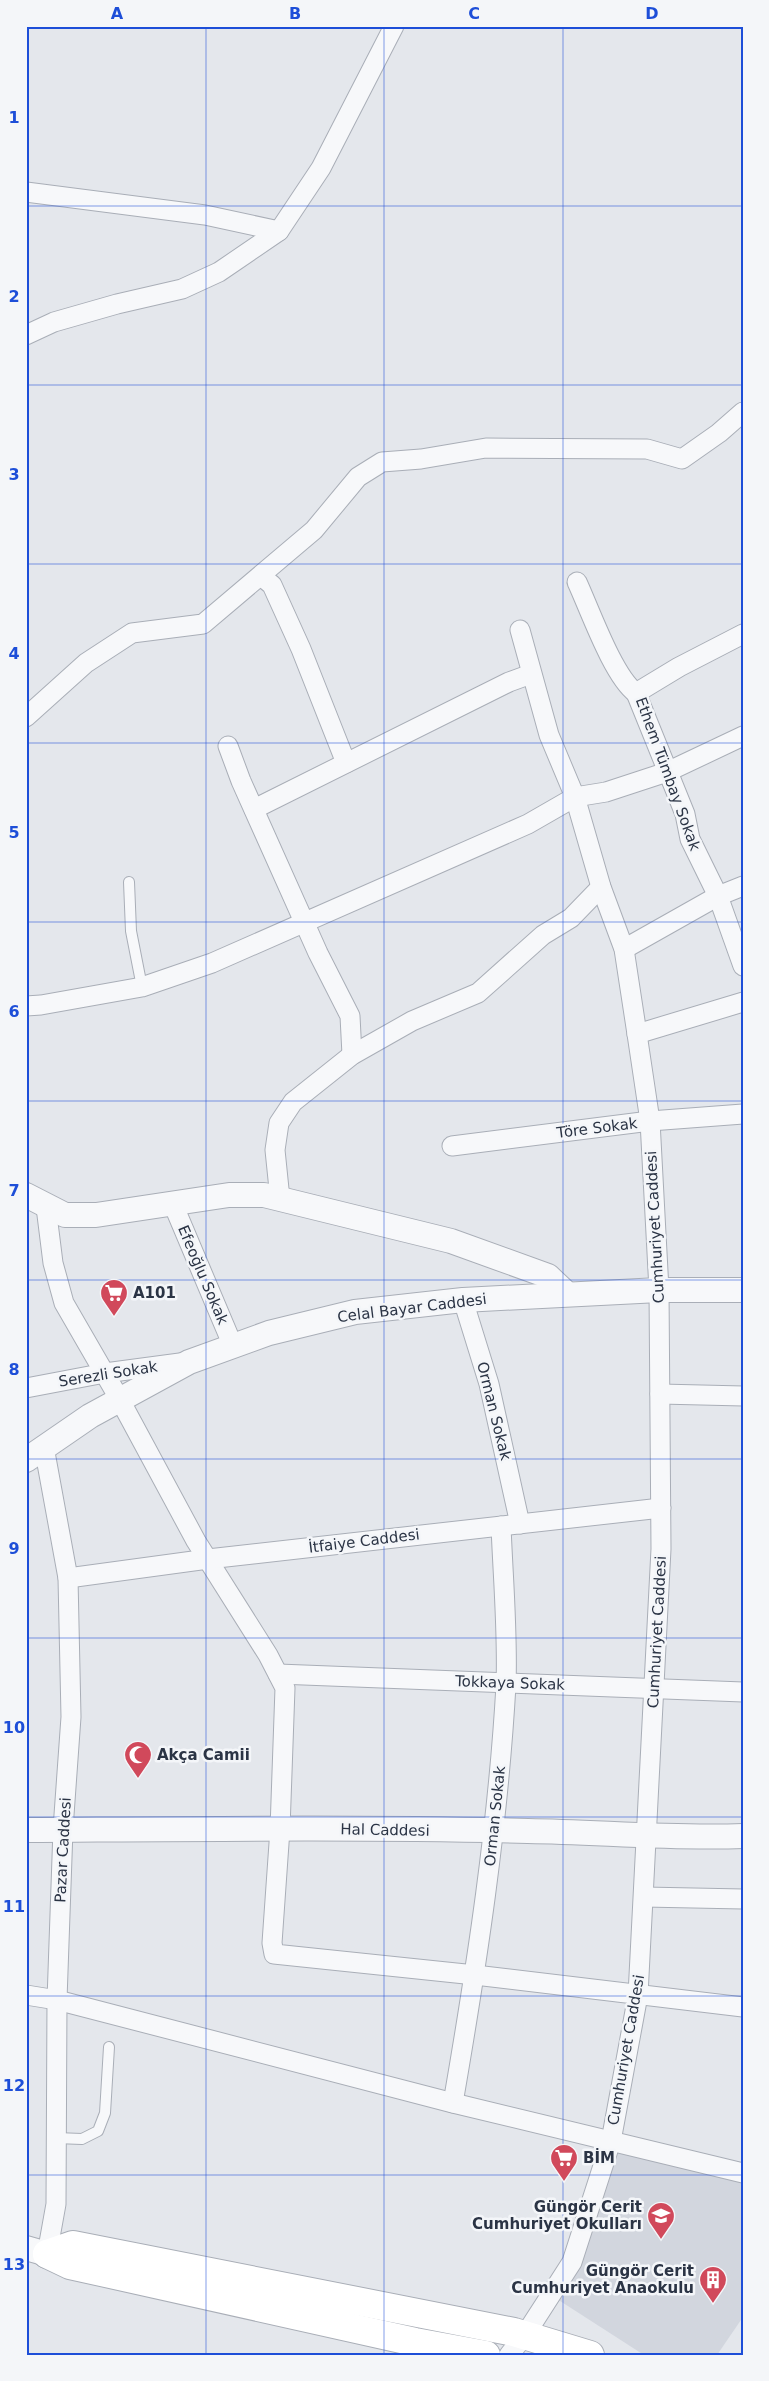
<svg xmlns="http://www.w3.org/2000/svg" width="769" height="2381" viewBox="0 0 769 2381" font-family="'DejaVu Sans',sans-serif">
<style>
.built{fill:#d2d6de}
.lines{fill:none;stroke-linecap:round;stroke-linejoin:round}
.service-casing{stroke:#a9aeb7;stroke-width:12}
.minor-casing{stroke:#a9aeb7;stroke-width:21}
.tertiary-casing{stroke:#a9aeb7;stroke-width:26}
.secondary-casing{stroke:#a9aeb7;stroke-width:30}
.service{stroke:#f7f8fa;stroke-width:10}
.minor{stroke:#f7f8fa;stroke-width:19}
.tertiary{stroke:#f7f8fa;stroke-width:24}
.secondary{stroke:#fff;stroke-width:28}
.grid{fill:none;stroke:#1d4ed8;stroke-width:1;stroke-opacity:0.55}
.labels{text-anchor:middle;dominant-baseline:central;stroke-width:5;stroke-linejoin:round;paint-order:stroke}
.street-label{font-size:15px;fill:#2b3445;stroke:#f4f6f9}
.poi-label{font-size:15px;font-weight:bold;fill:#2b3445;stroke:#f4f6f9;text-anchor:start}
.neatline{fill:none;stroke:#1d4ed8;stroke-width:2}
.grid-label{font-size:16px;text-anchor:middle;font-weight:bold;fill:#1d4ed8}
</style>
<rect width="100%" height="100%" fill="#e4e7ec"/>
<polygon class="built" points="615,2151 743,2182 743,2317 717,2355 644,2355 557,2299"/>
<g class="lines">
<defs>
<g id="service">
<polyline points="129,882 131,931 142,987"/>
<polyline points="56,2138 82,2139 98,2131 105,2113 109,2047"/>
</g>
<g id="minor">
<polyline points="26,192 205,215 279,231"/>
<polyline points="26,335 54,322 117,304 182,289 219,272 279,231 321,168 394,26"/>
<polyline points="261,576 272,585 301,649 346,763"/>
<path d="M577,582C590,610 613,676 636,693"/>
<polyline points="743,634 679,667 636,693 685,814 690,839 718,896 743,966"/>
<polyline points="26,717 86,663 132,633 203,624 314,530 358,477 382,462 421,459 486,448 647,449 682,459 719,433 743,412"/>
<polyline points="228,746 241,781 318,953 350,1016 352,1055"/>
<polyline points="254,809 509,682 531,674"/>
<polyline points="624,949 718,896 743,886"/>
<polyline points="26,1006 41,1005 142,987 212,963 528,824 575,797 606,792 667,772 743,736"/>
<polyline points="637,1034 743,1002"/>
<polyline points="452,1146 650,1121 743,1114"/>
<polyline points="280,1199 275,1150 279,1123 293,1102 352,1055 412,1021 478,993 543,935 571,918 601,887"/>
<polyline points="173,1204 233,1346"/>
<polyline points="46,1207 53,1263 64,1303 120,1400 196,1541 268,1655 285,1688 280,1829 272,1943 274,1954 475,1975 743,2007"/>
<polyline points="463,1300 489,1384 520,1524"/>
<polyline points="26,1388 105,1373 180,1363"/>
<polyline points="660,1394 743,1396"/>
<polyline points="44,1447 68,1578 71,1717 63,1829 57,2000 56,2204 47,2254"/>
<polyline points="68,1578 208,1559 661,1508"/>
<polyline points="278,1674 743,1692"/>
<polyline points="644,1897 743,1899"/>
<polyline points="26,1995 57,2000 453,2103 743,2173"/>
<path d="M453,2103C477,1964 498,1826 506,1685C508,1634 503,1578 501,1526"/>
<polyline points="509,2355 525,2335 572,2262 611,2141 638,1995 661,1549 659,1290 650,1121 637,1034 624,949 601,887 575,797 549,735 520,630"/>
</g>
<g id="tertiary">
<polyline points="26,1195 65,1215 96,1215 229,1195 264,1195 451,1241 548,1276 567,1294"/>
<polyline points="26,1460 90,1416 189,1362 269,1333 355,1312 463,1300 659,1290 743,1290"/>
<path d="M26,1830C193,1829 361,1827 528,1831C600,1832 671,1839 743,1836"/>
<polyline points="26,2248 47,2254"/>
</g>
<g id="secondary">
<polyline points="47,2254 73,2245 514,2332 590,2355"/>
<polyline points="47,2254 70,2265 415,2342 486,2355"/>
</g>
</defs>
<use href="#service" class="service-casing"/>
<use href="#minor" class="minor-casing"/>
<use href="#tertiary" class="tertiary-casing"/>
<use href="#secondary" class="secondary-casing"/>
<use href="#service" class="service"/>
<use href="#minor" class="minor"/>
<use href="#tertiary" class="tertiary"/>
<use href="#secondary" class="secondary"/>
</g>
<path class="grid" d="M206,26V2355M384,26V2355M563,26V2355M26,206H743M26,385H743M26,564H743M26,743H743M26,922H743M26,1101H743M26,1280H743M26,1459H743M26,1638H743M26,1817H743M26,1996H743M26,2175H743"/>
<defs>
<symbol id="supermarket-pin" viewBox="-11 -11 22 30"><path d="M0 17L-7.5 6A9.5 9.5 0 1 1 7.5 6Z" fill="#d1495b" stroke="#f4f6f9"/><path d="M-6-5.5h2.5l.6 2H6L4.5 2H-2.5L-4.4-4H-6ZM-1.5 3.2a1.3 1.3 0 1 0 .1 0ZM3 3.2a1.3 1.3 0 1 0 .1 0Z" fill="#fff"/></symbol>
<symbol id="mosque-pin" viewBox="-11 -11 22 30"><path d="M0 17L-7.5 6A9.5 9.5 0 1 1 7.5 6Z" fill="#d1495b" stroke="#f4f6f9"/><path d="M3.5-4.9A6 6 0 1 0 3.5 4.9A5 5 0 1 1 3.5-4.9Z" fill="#fff"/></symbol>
<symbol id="school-pin" viewBox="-11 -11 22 30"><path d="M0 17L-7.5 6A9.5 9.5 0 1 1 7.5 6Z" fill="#d1495b" stroke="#f4f6f9"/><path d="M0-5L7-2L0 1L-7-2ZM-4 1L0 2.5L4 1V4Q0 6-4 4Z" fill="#fff"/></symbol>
<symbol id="building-pin" viewBox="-11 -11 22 30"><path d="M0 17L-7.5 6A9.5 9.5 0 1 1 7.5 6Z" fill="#d1495b" stroke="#f4f6f9"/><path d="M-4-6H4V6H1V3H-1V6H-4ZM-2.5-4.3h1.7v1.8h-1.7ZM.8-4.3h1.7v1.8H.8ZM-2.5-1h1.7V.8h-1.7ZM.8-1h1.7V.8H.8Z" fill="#fff"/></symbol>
</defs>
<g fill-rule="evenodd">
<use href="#supermarket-pin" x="98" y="1277" width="32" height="43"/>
<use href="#mosque-pin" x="122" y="1739" width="32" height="43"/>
<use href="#supermarket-pin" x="548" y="2142" width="32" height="43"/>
<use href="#school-pin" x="645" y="2200" width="32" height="43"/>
<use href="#building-pin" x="697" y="2264" width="32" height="43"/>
</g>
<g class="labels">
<g class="street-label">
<text transform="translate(668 774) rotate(70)">Ethem Tümbay Sokak</text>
<text transform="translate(597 1128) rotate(-7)">Töre Sokak</text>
<text transform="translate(655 1227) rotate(-93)">Cumhuriyet Caddesi</text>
<text transform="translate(203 1275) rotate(67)">Efeoğlu Sokak</text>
<text transform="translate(412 1308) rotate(-7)">Celal Bayar Caddesi</text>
<text transform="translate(108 1374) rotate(-9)">Serezli Sokak</text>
<text transform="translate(494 1411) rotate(76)">Orman Sokak</text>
<text transform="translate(364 1541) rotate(-7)">İtfaiye Caddesi</text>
<text transform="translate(657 1632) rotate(-87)">Cumhuriyet Caddesi</text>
<text transform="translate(510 1683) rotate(2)">Tokkaya Sokak</text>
<text transform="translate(495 1816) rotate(-84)">Orman Sokak</text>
<text transform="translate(385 1830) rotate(1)">Hal Caddesi</text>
<text transform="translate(63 1850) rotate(-87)">Pazar Caddesi</text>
<text transform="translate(626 2050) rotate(-80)">Cumhuriyet Caddesi</text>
</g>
<g class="poi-label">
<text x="133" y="1293">A101</text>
<text x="157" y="1755">Akça Camii</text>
<text x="583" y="2158">BİM</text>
<text x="642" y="2207" text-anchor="end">Güngör Cerit<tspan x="642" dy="17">Cumhuriyet Okulları</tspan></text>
<text x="694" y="2271" text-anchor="end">Güngör Cerit<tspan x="694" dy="17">Cumhuriyet Anaokulu</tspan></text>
</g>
</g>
<rect width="769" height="2381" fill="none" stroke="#f4f6f9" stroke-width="55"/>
<rect x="28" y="28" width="714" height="2326" class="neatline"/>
<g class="grid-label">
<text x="117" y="19">A</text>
<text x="295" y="19">B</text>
<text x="474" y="19">C</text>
<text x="652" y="19">D</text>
<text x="14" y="123">1</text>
<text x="14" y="302">2</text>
<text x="14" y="480">3</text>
<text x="14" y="659">4</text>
<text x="14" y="838">5</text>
<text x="14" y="1017">6</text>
<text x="14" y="1196">7</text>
<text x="14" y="1375">8</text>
<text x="14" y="1554">9</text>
<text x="14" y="1733">10</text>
<text x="14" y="1912">11</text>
<text x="14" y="2091">12</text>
<text x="14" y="2270">13</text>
</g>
</svg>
